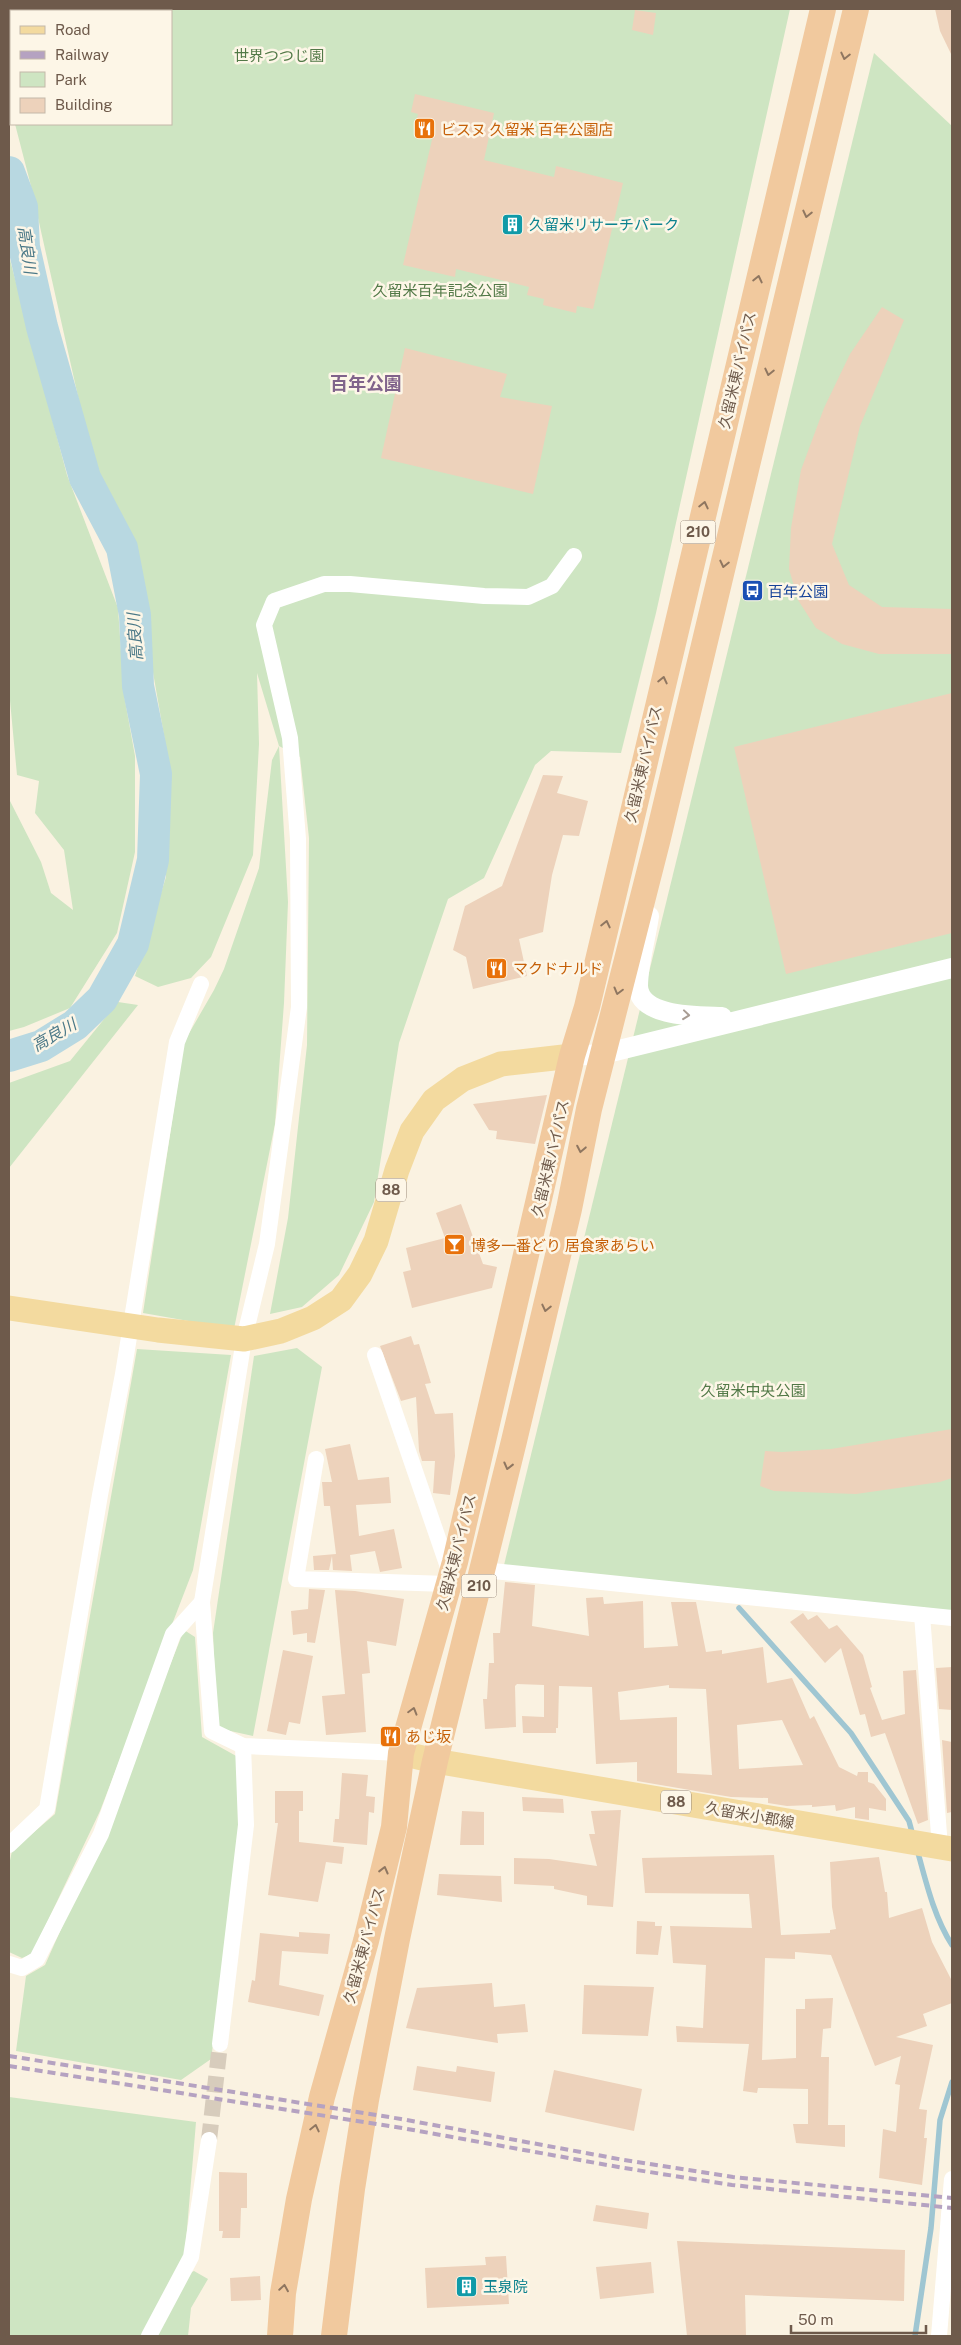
<svg xmlns="http://www.w3.org/2000/svg" width="961" height="2345" viewBox="0 0 961 2345" font-family="'Public Sans','Noto Sans JP',sans-serif">
<style>
.green{fill:#cee5c2}
.lines{fill:none;stroke-linecap:round;stroke-linejoin:round}
.stream{stroke:#9fc6d2;stroke-width:5.5}
.river{stroke:#b8d8e1;stroke-width:32}
.building{fill:#edd2bb;fill-rule:evenodd}
.minor-tunnel{stroke:#d7ccbc;stroke-width:16;stroke-dasharray:16 8;stroke-linecap:butt}
.minor{stroke:#fff;stroke-width:16}
.tertiary{stroke:#fff;stroke-width:20}
.primary{stroke:#f3da9f;stroke-width:25}
.trunk{stroke:#f1c99e;stroke-width:26}
.rail{stroke:#b5a2c1;stroke-width:4;stroke-dasharray:8 5;stroke-linecap:butt}
.oneway{stroke:#8f7660}
.oneway2{stroke:#a89c93}
.labels{text-anchor:middle;dominant-baseline:central;stroke-width:5;stroke-linejoin:round;paint-order:stroke}
.shield{fill:#fdf6e7;stroke:#99897a;stroke-width:1}
.shield-label{font-size:14px;font-weight:bold;fill:#6e5a4b}
.park-label{font-size:15px;fill:#527947;stroke:#fdf6e7}
.food-label{font-size:15px;fill:#c56008;stroke:#fdf6e7;text-anchor:start}
.culture-label{font-size:15px;fill:#0d838f;stroke:#fdf6e7;text-anchor:start}
.street-label{font-size:15px;fill:#6e5a4b;stroke:#fdf6e7}
.transit-label{font-size:15px;fill:#164399;stroke:#fdf6e7;text-anchor:start}
.water-label{font-size:16px;font-style:italic;fill:#4a7887;stroke:#fdf6e7}
.quarter-label{font-size:18px;font-weight:bold;fill:#80638b;stroke:#fdf6e7}
</style>
<rect width="100%" height="100%" fill="#faf2e1"/>
<g class="green">
<polygon points="36,9 790,9 656,613 621,753 551,751 535,765 484,878 448,899 399,1043 374,1202 339,1275 302,1307 270,1314 288,1218 307,1045 309,838 300,757 279,746 288,902 284,1003 275,1124 234,1329 143,1313 184,1042 214,990 224,969 259,868 272,760 279,746 257,673 259,744 253,855 211,957 191,978 158,987 135,976 166,877 165,741 130,541 94,468 30,182 15,124 171,124 171,11 35,11"/>
<polygon points="874,53 952,126 952,1611 504,1565"/>
<polygon points="9,256 67,475 118,608 124,695 135,756 135,852 117,933 70,1008 24,1027 9,1031 9,799 41,862 51,893 73,910 64,850 35,813 39,781 17,775 9,690"/>
<polygon points="118,1002 138,1005 9,1168 9,1083 70,1061"/>
<polygon points="297,1348 322,1367 253,1736 217,1728 213,1633 254,1356"/>
<polygon points="137,1349 231,1355 193,1570 100,1811 32,1954 22,1958 9,1952 9,1865 12,1851 55,1814"/>
<polygon points="184,1630 195,1637 202,1737 238,1757 241,1843 211,2059 181,2080 16,2051 26,1976 45,1965 96,1851"/>
<polygon points="9,2097 196,2122 185,2253 146,2336 9,2336"/>
<polygon points="194,2271 208,2279 191,2308 188,2336 157,2336 187,2274"/>
</g>
<g class="lines">
<g class="stream">
<polyline points="739,1608 851,1733 909,1821 913,1836"/>
<path d="M917,1849C926,1882 934,1917 952,1945"/>
<polyline points="915,2336 931,2228 940,2120 952,2082"/>
</g>
<g class="river">
<polyline points="9,50 11,9"/>
<polyline points="9,172 22,207 24,247 42,327 85,478 122,548 135,615 138,686 156,774 153,860 133,944 102,999 75,1025 41,1046 9,1056"/>
</g>
</g>
<g class="building">
<polygon points="935,9 952,9 952,56 940,31"/>
<polygon points="635,10 656,13 653,35 632,30"/>
<polygon points="415,94 494,113 484,160 554,177 556,166 623,183 593,309 577,306 576,313 543,305 544,299 527,295 529,287 456,269 455,277 403,265 434,131 415,126 418,114 411,112"/>
<polygon points="882,307 904,320 860,426 832,544 849,585 882,607 952,609 952,654 879,654 842,644 816,628 798,600 789,569 791,528 801,470 824,408 850,354"/>
<polygon points="405,348 507,374 500,397 552,406 533,494 381,458"/>
<polygon points="952,693 952,933 786,974 734,747"/>
<polygon points="543,775 563,776 557,793 588,801 579,836 563,835 552,875 543,932 519,939 527,976 473,989 466,957 453,950 465,906 502,886"/>
<polygon points="547,1095 535,1144 496,1139 497,1131 489,1130 473,1104"/>
<polygon points="461,1204 483,1264 497,1267 492,1288 412,1308 403,1272 411,1270 406,1248 445,1238 436,1213"/>
<polygon points="411,1336 414,1345 419,1344 431,1383 425,1384 435,1414 453,1413 455,1456 450,1495 433,1493 435,1461 422,1461 419,1451 416,1397 401,1401 380,1346"/>
<polygon points="952,1429 952,1478 940,1482 856,1494 774,1491 760,1486 765,1451 782,1452 831,1449"/>
<polygon points="350,1444 358,1480 389,1477 391,1503 356,1505 359,1536 394,1529 402,1568 380,1572 375,1551 350,1555 352,1571 333,1570 332,1556 329,1570 314,1570 313,1556 336,1554 330,1506 324,1506 322,1482 332,1482 325,1449"/>
<path d="M505,1582L535,1585L532,1626L589,1636L586,1598L603,1597L604,1604L643,1601L644,1648L678,1646L671,1602H696L706,1652L722,1650V1654L763,1647L767,1683L792,1678L810,1719L814,1716L839,1767L857,1776L858,1772H868V1782L874,1784L886,1799V1811L869,1808V1820L855,1818V1807L836,1811L835,1805L812,1807V1805L787,1806L768,1803V1798L731,1797L637,1781V1762L596,1764L592,1687L559,1686L558,1728H556V1733H523L522,1716L544,1717V1685L517,1684L515,1686L516,1727L485,1729L483,1699H487L489,1663H494L493,1633H500ZM669,1685V1688L706,1689L712,1775L677,1773V1717L620,1720L618,1692ZM782,1720L803,1765L739,1769L737,1725Z"/>
<polygon points="309,1589 325,1590 315,1643 307,1642 307,1633 293,1635 291,1611 308,1609"/>
<polygon points="335,1590 355,1591 404,1599 396,1646 367,1641 370,1673 362,1674 366,1732 326,1735 322,1696 345,1694"/>
<polygon points="803,1613 808,1620 817,1615 829,1629 837,1625 863,1655 872,1687 870,1688 882,1720 905,1714 903,1671 916,1670 928,1820 918,1824 885,1733 871,1737 865,1714 860,1715 841,1648 825,1663 790,1622"/>
<polygon points="283,1650 313,1656 300,1724 289,1722 286,1735 267,1731"/>
<polygon points="952,1667 952,1710 939,1709 936,1668"/>
<polygon points="942,1740 952,1742 952,1812 947,1813"/>
<polygon points="342,1773 368,1775 366,1796 375,1797 374,1813 369,1812 367,1845 333,1842 335,1819 339,1819"/>
<polygon points="275,1791 303,1791 303,1811 299,1811 299,1842 344,1847 342,1864 326,1862 318,1902 268,1895 278,1823 275,1823"/>
<polygon points="522,1797 563,1799 564,1813 523,1811"/>
<polygon points="621,1810 613,1907 587,1905 587,1896 554,1889 554,1886 514,1884 514,1858 549,1859 597,1866 589,1834 595,1834 591,1811"/>
<polygon points="462,1811 484,1812 484,1845 460,1845"/>
<polygon points="774,1855 781,1935 830,1933 830,1930 836,1929 832,1907 830,1862 879,1857 885,1892 887,1892 889,1918 922,1908 932,1942 952,1981 952,2003 923,2014 927,2026 896,2037 933,2045 919,2109 927,2110 924,2138 927,2138 922,2185 879,2178 883,2129 896,2132 900,2085 895,2084 901,2056 875,2066 831,1955 795,1952 795,1959 765,1958 762,2060 796,2058 796,2009 805,2009 805,1999 833,1998 831,2028 823,2029 821,2057 829,2057 828,2125 845,2125 845,2147 796,2143 793,2124 808,2124 808,2089 758,2088 757,2093 743,2091 749,2044 677,2042 676,2026 703,2028 706,1965 673,1963 670,1926 752,1928 749,1894 645,1893 642,1858"/>
<polygon points="439,1874 501,1876 502,1902 437,1895"/>
<polygon points="637,1921 655,1922 655,1926 662,1926 658,1955 636,1954"/>
<polygon points="299,1932 330,1934 328,1954 282,1951 279,1985 324,1995 319,2016 248,2002 252,1980 255,1981 260,1933 299,1937"/>
<polygon points="492,1983 494,2007 525,2004 528,2032 497,2034 498,2043 406,2028 417,1988"/>
<polygon points="584,1985 654,1987 648,2036 582,2034"/>
<polygon points="417,2066 456,2072 457,2066 495,2072 491,2102 413,2090"/>
<polygon points="554,2070 642,2089 634,2131 545,2112"/>
<polygon points="219,2172 247,2173 247,2208 241,2208 240,2238 222,2238 223,2231 219,2231"/>
<polygon points="596,2205 649,2213 647,2229 593,2221"/>
<polygon points="677,2241 905,2250 904,2301 745,2295 746,2336 687,2336"/>
<polygon points="506,2256 509,2304 427,2308 425,2268 486,2265 485,2257"/>
<polygon points="651,2262 654,2293 600,2299 596,2267"/>
<polygon points="260,2276 261,2300 231,2301 230,2278"/>
</g>
<g class="lines">
<polyline class="minor-tunnel" points="209,2140 220,2044"/>
<g class="minor">
<polyline points="375,1355 450,1573"/>
<polyline points="316,1459 296,1579 447,1584"/>
<polyline points="483,1570 952,1618"/>
<polyline points="922,1615 940,1847"/>
<polyline points="401,1753 243,1746 212,1731 202,1602 244,1339 267,1244 299,1007 298,839 290,738 264,625 274,601 324,584 350,584 484,596 528,597 552,586 574,556"/>
<polyline points="9,1845 47,1809 100,1495 123,1374 177,1042 201,984"/>
<polyline points="9,1964 22,1968 37,1959 101,1834 173,1634 202,1602"/>
<polyline points="220,2044 246,1825 243,1746"/>
<polyline points="149,2336 191,2257 209,2140"/>
<polyline points="939,2336 952,2179"/>
</g>
<g class="tertiary">
<path d="M649,916C646,938 638,964 638,986C639,1018 700,1016 722,1017"/>
<polyline points="572,1056 603,1054 952,968"/>
</g>
<g class="primary">
<polyline points="9,1308 158,1330 244,1339 281,1331 313,1318 341,1300 360,1274 376,1241 397,1170 412,1131 434,1100 463,1079 501,1064 572,1056"/>
<polyline points="401,1753 435,1761 952,1849"/>
</g>
<g class="trunk">
<polyline points="280,2336 283,2293 299,2199 322,2097 366,1941 394,1827 401,1753 455,1562 572,1056 587,1007 823,9"/>
<polyline points="334,2336 352,2189 366,2100 397,1939 435,1761 514,1441 569,1209 589,1109 657,842 856,9"/>
</g>
<g class="rail">
<polyline points="9,2056 401,2119 624,2160 733,2177 952,2198"/>
<polyline points="9,2066 402,2128 624,2168 732,2185 952,2208"/>
</g>
</g>
<defs><path id="oneway-chevron" d="M-2-3.5L2.5 0L-2 3.5" fill="none" stroke-width="1.6" stroke-linecap="round" stroke-linejoin="round" transform="scale(1.25)"/></defs>
<g class="oneway">
<use href="#oneway-chevron" transform="translate(845 56) rotate(103)"/>
<use href="#oneway-chevron" transform="translate(807 214) rotate(103)"/>
<use href="#oneway-chevron" transform="translate(758 279) rotate(-77)"/>
<use href="#oneway-chevron" transform="translate(769 372) rotate(103)"/>
<use href="#oneway-chevron" transform="translate(704 505) rotate(-77)"/>
<use href="#oneway-chevron" transform="translate(724 564) rotate(103)"/>
<use href="#oneway-chevron" transform="translate(663 680) rotate(-77)"/>
<use href="#oneway-chevron" transform="translate(606 924) rotate(-77)"/>
<use href="#oneway-chevron" transform="translate(618 991) rotate(105)"/>
<use href="#oneway-chevron" transform="translate(581 1149) rotate(101)"/>
<use href="#oneway-chevron" transform="translate(546 1308) rotate(103)"/>
<use href="#oneway-chevron" transform="translate(508 1466) rotate(104)"/>
<use href="#oneway-chevron" transform="translate(413 1711) rotate(-74)"/>
<use href="#oneway-chevron" transform="translate(384 1870) rotate(-76)"/>
<use href="#oneway-chevron" transform="translate(315 2128) rotate(-77)"/>
<use href="#oneway-chevron" transform="translate(284 2288) rotate(-81)"/>
</g>
<use class="oneway2" href="#oneway-chevron" transform="translate(686 1015) rotate(6)"/>
<defs>
<symbol id="restaurant-square" viewBox="-11 -11 22 22"><rect x="-9" y="-9" width="18" height="18" rx="4" fill="#e8710a" stroke="#fdf6e7"/><path d="M-5-6h1v4h1v-4h1v4h1v-4h1v5L-1.5 .5V6h-2V.5L-5-1ZM5-6V6H3V1.5H1.5Q1.5-4 5-6Z" fill="#fff"/></symbol>
<symbol id="building-square" viewBox="-11 -11 22 22"><rect x="-9" y="-9" width="18" height="18" rx="4" fill="#0f9aa8" stroke="#fdf6e7"/><path d="M-4-6H4V6H1V3H-1V6H-4ZM-2.5-4.3h1.7v1.8h-1.7ZM.8-4.3h1.7v1.8H.8ZM-2.5-1h1.7V.8h-1.7ZM.8-1h1.7V.8H.8Z" fill="#fff"/></symbol>
<symbol id="bus-square" viewBox="-11 -11 22 22"><rect x="-9" y="-9" width="18" height="18" rx="4" fill="#1a4fb4" stroke="#fdf6e7"/><path d="M-5-6H5V4H4V6H2V4H-2V6H-4V4H-5ZM-3.5-4V0h7V-4ZM-3.5 1.2v1.5H-2V1.2ZM2 1.2v1.5H3.5V1.2Z" fill="#fff"/></symbol>
<symbol id="bar-square" viewBox="-11 -11 22 22"><rect x="-9" y="-9" width="18" height="18" rx="4" fill="#e8710a" stroke="#fdf6e7"/><path d="M-6-5H6L.8 .8V4.5H3.5V6h-7V4.5H-.8V.8Z" fill="#fff"/></symbol>
</defs>
<g fill-rule="evenodd">
<use href="#restaurant-square" x="412" y="116" width="25" height="25"/>
<use href="#building-square" x="500" y="212" width="25" height="25"/>
<use href="#bus-square" x="740" y="578" width="25" height="25"/>
<use href="#restaurant-square" x="484" y="956" width="25" height="25"/>
<use href="#bar-square" x="442" y="1232" width="25" height="25"/>
<use href="#restaurant-square" x="378" y="1724" width="25" height="25"/>
<use href="#building-square" x="454" y="2274" width="25" height="25"/>
</g>
<g class="labels">
<g class="shield">
<rect x="680.5" y="520.5" width="35" height="23" rx="4"/>
<rect x="376" y="1178.5" width="30" height="23" rx="4"/>
<rect x="461.5" y="1574.5" width="35" height="23" rx="4"/>
<rect x="661" y="1790.5" width="30" height="23" rx="4"/>
</g>
<g class="shield-label">
<text x="698" y="532">210</text>
<text x="391" y="1190">88</text>
<text x="479" y="1586">210</text>
<text x="676" y="1802">88</text>
</g>
<g class="park-label">
<text x="279" y="55">世界つつじ園</text>
<text x="440" y="290">久留米百年記念公園</text>
<text x="753" y="1390">久留米中央公園</text>
</g>
<g class="food-label">
<text x="441" y="129">ビスヌ 久留米 百年公園店</text>
<text x="513" y="968">マクドナルド</text>
<text x="471" y="1245">博多一番どり 居食家あらい</text>
<text x="406" y="1736">あじ坂</text>
</g>
<g class="culture-label">
<text x="529" y="224">久留米リサーチパーク</text>
<text x="483" y="2286">玉泉院</text>
</g>
<g class="street-label">
<text transform="translate(737 370) rotate(-77)">久留米東バイパス</text>
<text transform="translate(643 764) rotate(-77)">久留米東バイパス</text>
<text transform="translate(550 1158) rotate(-77)">久留米東バイパス</text>
<text transform="translate(456 1552) rotate(-76)">久留米東バイパス</text>
<text transform="translate(750 1815) rotate(10)">久留米小郡線</text>
<text transform="translate(364 1945) rotate(-75)">久留米東バイパス</text>
</g>
<g class="transit-label">
<text x="768" y="591">百年公園</text>
</g>
<g class="water-label">
<text transform="translate(27 250) rotate(82)">高良川</text>
<text transform="translate(135 637) rotate(-94)">高良川</text>
<text transform="translate(54 1035) rotate(-30)">高良川</text>
</g>
<g class="quarter-label">
<text x="366" y="383">百年公園</text>
</g>
</g>
<rect width="961" height="2345" fill="none" stroke="#6e5a4b" stroke-width="20"/>
<rect x="10" y="10" width="162" height="115" fill="#fdf6e7" stroke="#c4b8a9"/>
<rect x="20" y="26" width="25" height="8" fill="#f3da9f" stroke="#c4b8a9"/>
<text x="55" y="35" font-size="15" fill="#6e5a4b">Road</text>
<rect x="20" y="51" width="25" height="8" fill="#b5a2c1" stroke="#c4b8a9"/>
<text x="55" y="60" font-size="15" fill="#6e5a4b">Railway</text>
<rect x="20" y="72" width="25" height="15" fill="#cee5c2" stroke="#c4b8a9"/>
<text x="55" y="85" font-size="15" fill="#6e5a4b">Park</text>
<rect x="20" y="98" width="25" height="15" fill="#edd2bb" stroke="#c4b8a9"/>
<text x="55" y="110" font-size="15" fill="#6e5a4b">Building</text>
<path d="M791 2325v8h135v-8" fill="none" stroke="#6e5a4b" stroke-width="2.5"/>
<text x="798" y="2325" font-size="15" fill="#6e5a4b" stroke="#fdf6e7" stroke-width="4" paint-order="stroke">50 m</text>
</svg>
